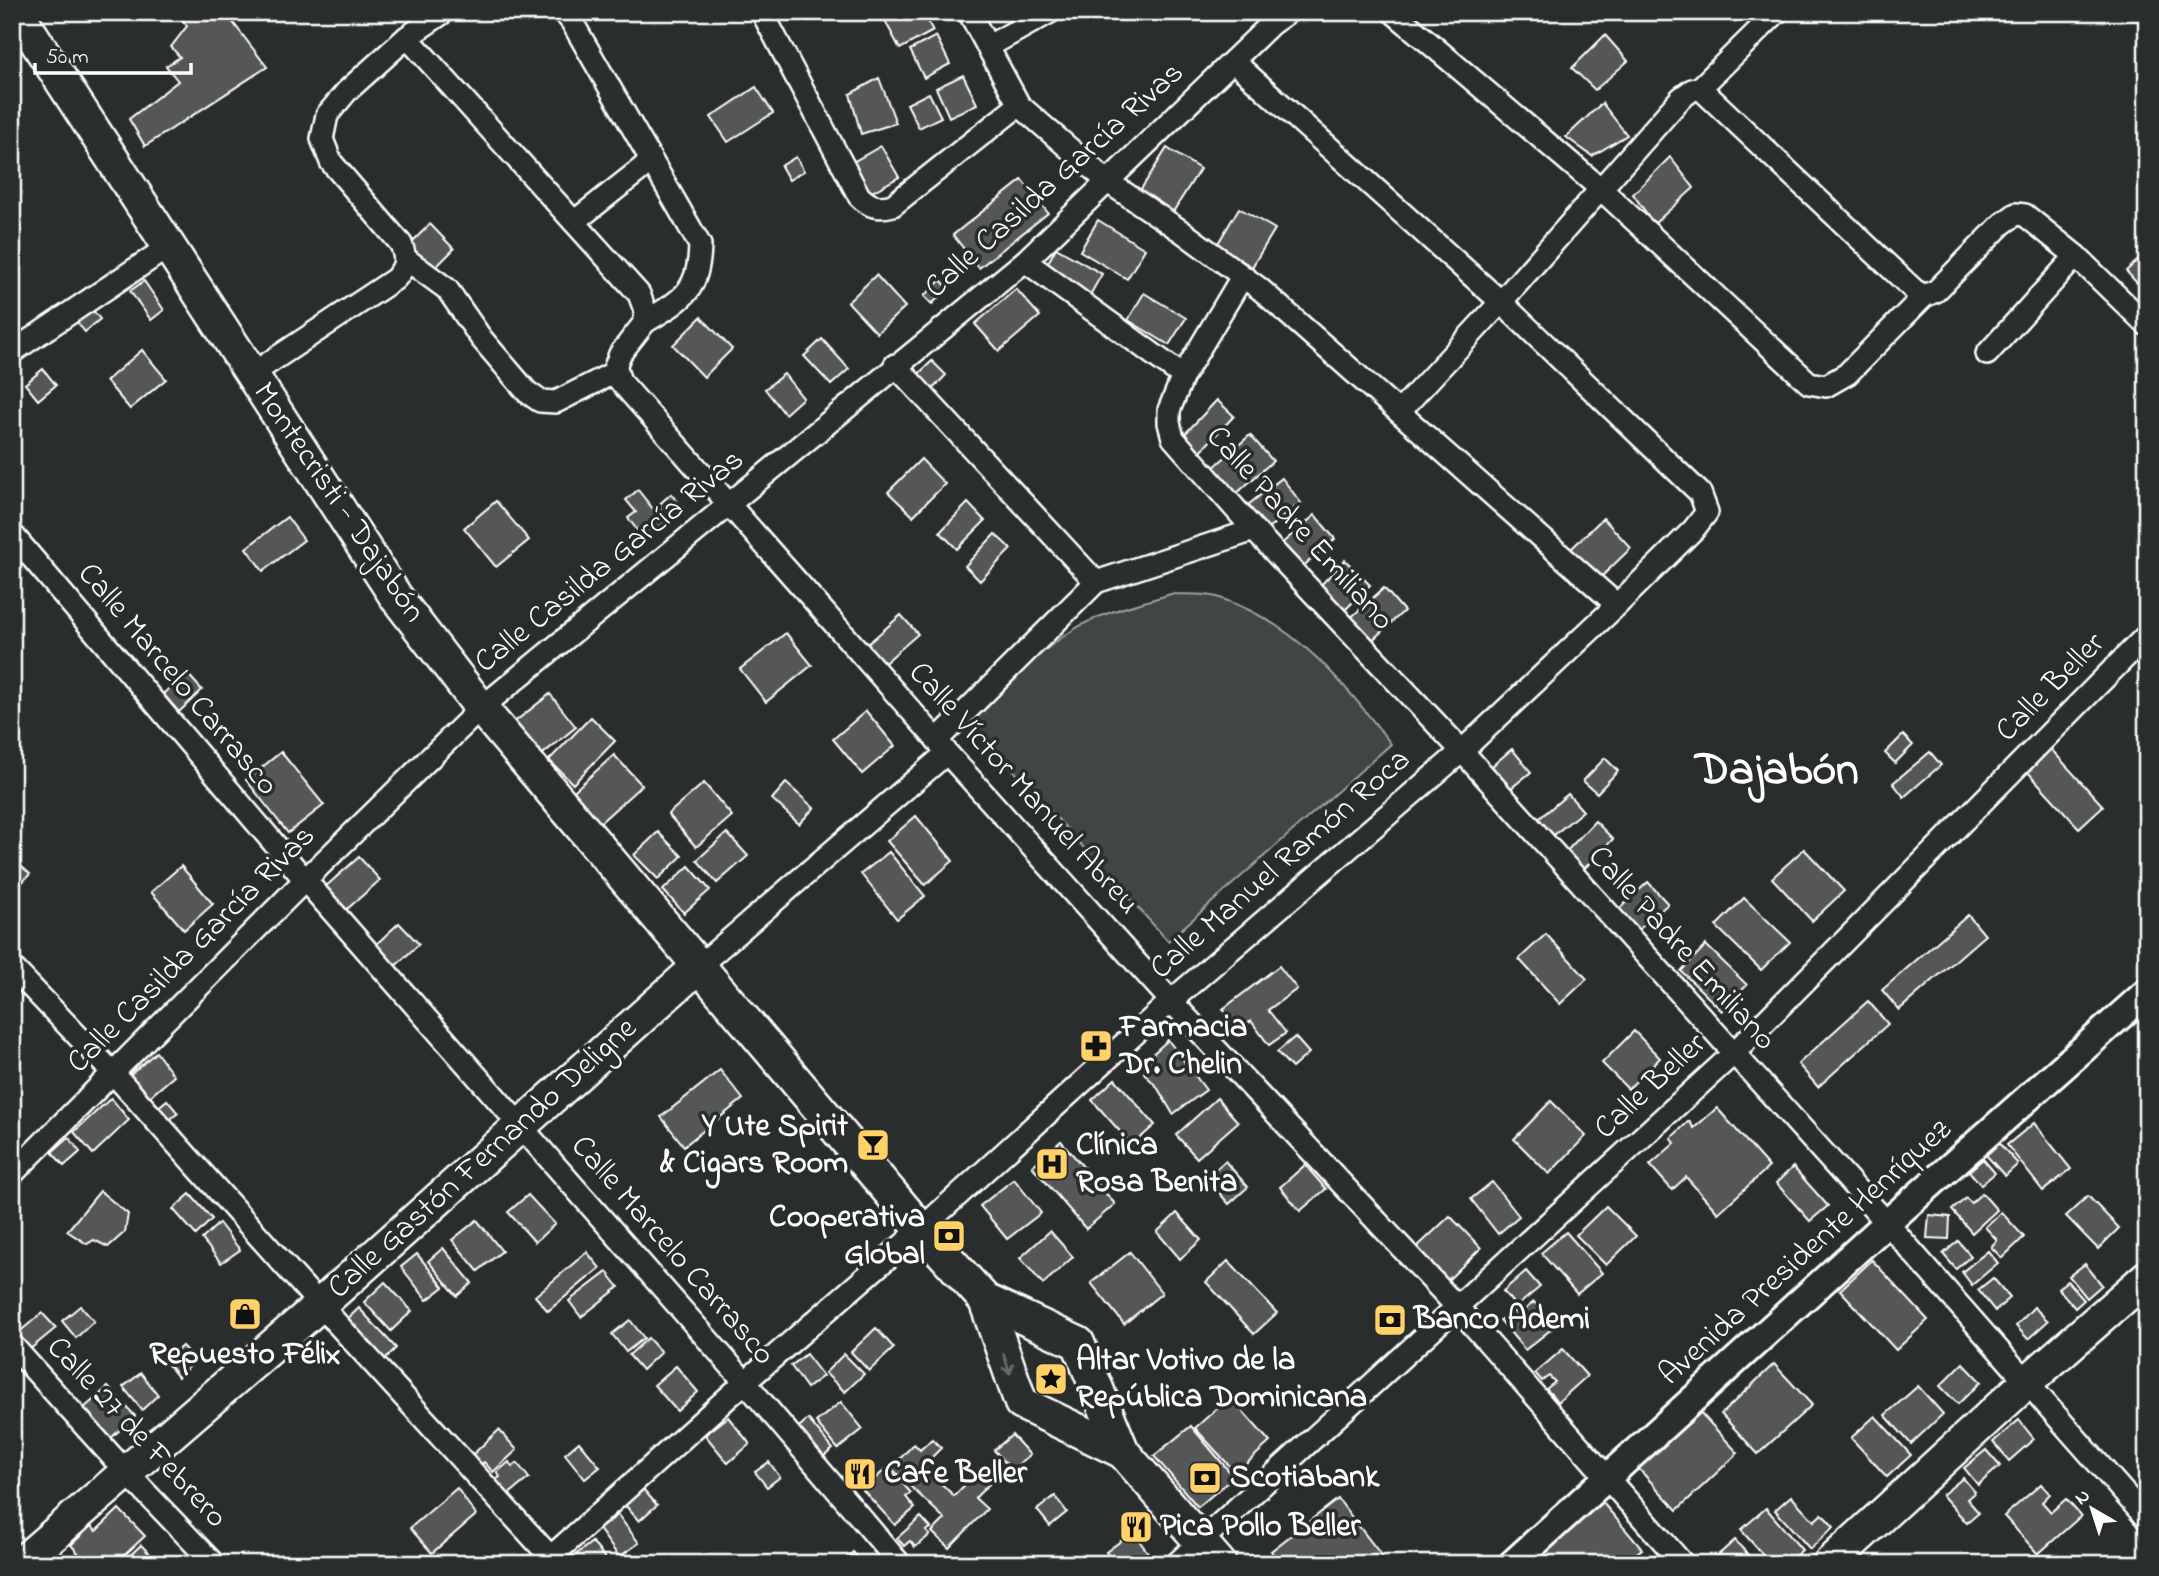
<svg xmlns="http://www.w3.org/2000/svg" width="2159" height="1576" viewBox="0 0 2159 1576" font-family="'Indie Flower',sans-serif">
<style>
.green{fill:#414445;stroke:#a0a2a2;stroke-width:2}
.building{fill:#555758;stroke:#fff;stroke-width:2}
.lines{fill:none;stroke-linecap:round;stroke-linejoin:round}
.minor-casing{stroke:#fff;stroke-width:26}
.tertiary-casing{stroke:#fff;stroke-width:32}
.primary-casing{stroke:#fff;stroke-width:37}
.minor{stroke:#2a2d2e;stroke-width:21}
.tertiary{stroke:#2a2d2e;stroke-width:26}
.primary{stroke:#2a2d2e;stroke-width:32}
.oneway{stroke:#6a6c6d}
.labels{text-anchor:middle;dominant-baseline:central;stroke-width:7;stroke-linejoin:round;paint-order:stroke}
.street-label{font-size:32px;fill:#fff;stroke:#2a2d2e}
.poi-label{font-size:32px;font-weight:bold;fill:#fff;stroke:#2a2d2e;text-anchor:start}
.town-label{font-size:46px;font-weight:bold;fill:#fff;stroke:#2a2d2e}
</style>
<rect width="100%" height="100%" fill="#2a2d2e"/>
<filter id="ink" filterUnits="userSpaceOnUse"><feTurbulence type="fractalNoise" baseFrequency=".0143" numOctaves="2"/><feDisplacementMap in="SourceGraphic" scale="14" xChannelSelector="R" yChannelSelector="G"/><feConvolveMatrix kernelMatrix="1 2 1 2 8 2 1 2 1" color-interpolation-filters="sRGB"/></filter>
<g filter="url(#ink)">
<path class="green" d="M1171,594C1186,595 1206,593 1220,598C1297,624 1343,682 1391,744L1168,941L970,722C1002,690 1033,656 1070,632C1100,612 1138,604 1171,594Z"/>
<g class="building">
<polygon points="176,12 225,12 267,67 145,146 129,119 178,81 166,66 180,57 171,47 187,26"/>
<polygon points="887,12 923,12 933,31 900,49 882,15"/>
<polygon points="1605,35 1628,61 1595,90 1572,68"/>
<polygon points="936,36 950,64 924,78 910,50"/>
<polygon points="963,75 977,104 949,117 936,88"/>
<polygon points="879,78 896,123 861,134 850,94"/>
<polygon points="756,87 773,113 728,142 711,117"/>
<polygon points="929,93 941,117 919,128 907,104"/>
<polygon points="1602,103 1627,135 1592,156 1566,137"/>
<polygon points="881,146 899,177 863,197 846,166"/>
<polygon points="1167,148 1200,169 1171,215 1138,194"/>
<polygon points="796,157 804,171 789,180 781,166"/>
<polygon points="1670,157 1694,188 1654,224 1633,194"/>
<polygon points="1022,180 1048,213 979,268 953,235"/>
<polygon points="1239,208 1275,229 1252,267 1217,245"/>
<polygon points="1098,220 1145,249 1127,279 1080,251"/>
<polygon points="430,224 454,249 431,272 407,247"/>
<polygon points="1056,248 1102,274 1086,302 1040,277"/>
<polygon points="2147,252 2147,294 2126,271"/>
<polygon points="876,275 905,307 877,333 848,302"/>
<polygon points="941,280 948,288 932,304 924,296"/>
<polygon points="144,281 164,310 151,320 130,291"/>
<polygon points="1016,289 1040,316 999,351 975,324"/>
<polygon points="1144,293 1186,318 1169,345 1128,320"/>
<polygon points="92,309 100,319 85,332 77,322"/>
<polygon points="701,317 732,349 704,377 673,345"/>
<polygon points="822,339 849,369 831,385 804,356"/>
<polygon points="142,350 166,379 130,409 106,381"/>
<polygon points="932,361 946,375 927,395 912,380"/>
<polygon points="43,369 56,385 38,400 25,384"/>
<polygon points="784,374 803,398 785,414 765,389"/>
<polygon points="1217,400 1234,416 1197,455 1180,439"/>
<polygon points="1250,435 1273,461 1236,494 1213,468"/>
<polygon points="921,459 945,484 913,516 888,492"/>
<polygon points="1282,478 1301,503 1267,529 1248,505"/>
<polygon points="638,490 664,523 644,539 628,518 636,512 626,500"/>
<polygon points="671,494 683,508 669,520 657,506"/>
<polygon points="496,501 529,540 496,567 464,528"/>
<polygon points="968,503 985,521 957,549 940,532"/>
<polygon points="1315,515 1335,539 1300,569 1280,545"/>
<polygon points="287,517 304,540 263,571 246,548"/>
<polygon points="1603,518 1631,548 1599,579 1571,549"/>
<polygon points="995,534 1011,549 980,581 965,566"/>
<polygon points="1345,560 1370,585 1339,616 1314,592"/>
<polygon points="1384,588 1404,611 1368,644 1347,621"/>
<polygon points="901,615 918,634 880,667 863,648"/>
<polygon points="786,633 812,665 766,702 740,669"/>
<polygon points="186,672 202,690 179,712 163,694"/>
<polygon points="550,694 576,727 539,757 512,724"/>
<polygon points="866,711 895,746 862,774 833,739"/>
<polygon points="591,717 615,741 573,784 549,760"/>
<polygon points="1903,735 1913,745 1895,763 1885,753"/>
<polygon points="2050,748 2103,806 2079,828 2026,770"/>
<polygon points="1512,749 1531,772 1510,789 1492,766"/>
<polygon points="281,752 324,805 288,833 246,780"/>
<polygon points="1930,752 1941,765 1904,797 1893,783"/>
<polygon points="614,755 642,785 593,829 566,798"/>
<polygon points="1605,758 1618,771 1597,793 1583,781"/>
<polygon points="704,783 732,816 696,847 668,814"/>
<polygon points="786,783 814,808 799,824 772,799"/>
<polygon points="1568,794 1583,811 1549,839 1535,822"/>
<polygon points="916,816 953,861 925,885 887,841"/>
<polygon points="1595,821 1613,839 1581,872 1563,855"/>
<polygon points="658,832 682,856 658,879 634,855"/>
<polygon points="727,833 748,856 717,883 697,860"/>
<polygon points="1804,849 1844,891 1812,921 1772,878"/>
<polygon points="889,852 925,896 897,919 861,874"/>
<polygon points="359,857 380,880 346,910 325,887"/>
<polygon points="12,858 30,874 12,893"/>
<polygon points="181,866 213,904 184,930 151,892"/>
<polygon points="689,866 710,890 684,913 663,890"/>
<polygon points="1648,882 1668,904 1637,931 1618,910"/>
<polygon points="1744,898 1790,942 1761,970 1716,926"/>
<polygon points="1968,915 1985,935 1899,1010 1882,990"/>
<polygon points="399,923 419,944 391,970 371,949"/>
<polygon points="1546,934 1587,979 1560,1004 1519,959"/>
<polygon points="1706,945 1747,985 1722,1011 1681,971"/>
<polygon points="1279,966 1297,989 1268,1010 1286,1033 1269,1045 1251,1021 1239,1030 1223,1009"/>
<polygon points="1868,1001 1888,1024 1818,1087 1798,1064"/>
<polygon points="1634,1031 1660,1058 1628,1089 1602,1063"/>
<polygon points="1295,1037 1309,1053 1292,1068 1277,1052"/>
<polygon points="1168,1040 1206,1090 1173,1114 1157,1087 1144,1073 1150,1065 1147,1059"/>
<polygon points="156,1052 174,1076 147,1099 129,1076"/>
<polygon points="720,1070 743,1099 684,1146 661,1117"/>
<polygon points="1115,1079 1155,1125 1132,1145 1092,1100"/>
<polygon points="111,1098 129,1120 93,1154 74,1132"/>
<polygon points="1217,1098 1238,1122 1197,1158 1176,1135"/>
<polygon points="167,1100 178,1113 168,1121 156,1109"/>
<polygon points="1551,1101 1586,1136 1549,1174 1514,1139"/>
<polygon points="1717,1108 1769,1167 1718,1213 1686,1177 1672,1190 1650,1165 1675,1143 1671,1138 1689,1121 1694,1128"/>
<polygon points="2034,1123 2071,1169 2043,1191 2007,1145"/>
<polygon points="69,1137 80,1152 64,1166 52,1152"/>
<polygon points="1061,1141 1115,1204 1086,1229 1032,1166"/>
<polygon points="1999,1143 2018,1164 2005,1176 1986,1155"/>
<polygon points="1983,1159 1995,1173 1981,1185 1969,1171"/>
<polygon points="1225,1161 1248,1187 1229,1204 1206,1178"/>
<polygon points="1305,1165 1326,1189 1300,1211 1280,1187"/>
<polygon points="1793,1167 1828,1206 1810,1221 1776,1183"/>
<polygon points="1014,1179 1041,1213 1007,1239 980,1206"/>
<polygon points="1492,1182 1519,1216 1498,1234 1471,1199"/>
<polygon points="100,1191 128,1214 125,1232 108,1247 94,1240 87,1244 67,1231"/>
<polygon points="1982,1193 1997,1210 1972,1233 1952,1210 1966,1198 1971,1203"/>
<polygon points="190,1194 212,1219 196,1235 173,1209"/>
<polygon points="528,1195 555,1224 535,1242 508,1212"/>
<polygon points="2088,1196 2119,1228 2098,1249 2066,1216"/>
<polygon points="1606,1206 1636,1236 1606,1265 1576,1235"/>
<polygon points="2001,1212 2024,1237 2002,1258 1991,1247 1997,1240 1985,1227"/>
<polygon points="1177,1213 1201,1240 1180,1259 1157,1232"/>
<polygon points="1929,1215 1950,1217 1949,1239 1927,1238"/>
<polygon points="1450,1216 1481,1248 1448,1280 1417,1247"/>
<polygon points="477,1220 502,1251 478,1271 452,1240"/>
<polygon points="219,1223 240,1250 221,1263 202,1239"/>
<polygon points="1050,1231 1073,1257 1043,1284 1020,1258"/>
<polygon points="1566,1232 1602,1273 1577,1294 1541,1253"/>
<polygon points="1958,1241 1971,1256 1956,1269 1943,1254"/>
<polygon points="443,1248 472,1283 457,1296 428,1261"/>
<polygon points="1988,1251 1998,1263 1972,1285 1962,1272"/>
<polygon points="587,1252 600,1268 548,1311 535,1296"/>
<polygon points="1130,1252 1162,1293 1124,1324 1091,1283"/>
<polygon points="417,1254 444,1287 427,1300 401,1267"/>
<polygon points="1872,1260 1928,1320 1896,1350 1840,1290"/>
<polygon points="1228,1261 1277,1313 1254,1334 1206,1282"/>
<polygon points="2085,1264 2102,1285 2087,1298 2069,1276"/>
<polygon points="1526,1271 1540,1287 1516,1307 1503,1291"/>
<polygon points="607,1272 619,1287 581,1317 569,1301"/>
<polygon points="1993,1278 2010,1298 1995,1311 1978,1290"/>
<polygon points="2067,1281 2084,1300 2075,1308 2058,1288"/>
<polygon points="385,1282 412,1311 391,1331 364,1302"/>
<polygon points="1534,1302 1554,1327 1525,1350 1500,1320 1513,1310 1517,1316"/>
<polygon points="80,1306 94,1321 76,1338 62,1321"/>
<polygon points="2034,1307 2048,1321 2028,1339 2016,1326"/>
<polygon points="359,1308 396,1348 379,1365 341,1325"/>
<polygon points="42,1313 56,1328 29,1350 12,1338"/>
<polygon points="630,1320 644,1338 626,1352 612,1334"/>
<polygon points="876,1328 894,1348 869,1371 851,1352"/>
<polygon points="648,1338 661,1352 642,1370 629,1355"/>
<polygon points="182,1346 196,1361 178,1377 165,1361"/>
<polygon points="1563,1349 1587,1376 1558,1402 1546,1389 1555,1382 1549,1376 1542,1381 1535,1373"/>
<polygon points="806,1354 823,1376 807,1388 791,1366"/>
<polygon points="844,1354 864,1374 845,1392 825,1373"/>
<polygon points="1963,1363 1981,1382 1958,1404 1940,1386"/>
<polygon points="1774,1364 1812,1405 1758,1454 1721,1414"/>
<polygon points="676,1366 698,1392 677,1411 654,1385"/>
<polygon points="141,1373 158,1395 142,1410 123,1387"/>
<polygon points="1918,1386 1943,1414 1911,1444 1885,1415"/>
<polygon points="108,1387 135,1416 110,1439 84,1408"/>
<polygon points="1230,1397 1270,1442 1236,1473 1195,1428"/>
<polygon points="841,1402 863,1429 838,1449 816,1422"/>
<polygon points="1698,1410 1738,1453 1677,1510 1637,1467"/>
<polygon points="1875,1416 1911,1455 1887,1477 1851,1438"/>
<polygon points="728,1417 750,1444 728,1463 705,1435"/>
<polygon points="808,1419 833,1449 815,1463 791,1434"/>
<polygon points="2019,1420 2034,1439 2009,1461 1993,1442"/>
<polygon points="1191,1426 1234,1477 1198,1507 1154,1456"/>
<polygon points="499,1430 517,1450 493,1472 484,1462 479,1466 470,1457"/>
<polygon points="1012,1435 1030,1455 1012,1470 994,1450"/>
<polygon points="932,1439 941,1448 923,1466 954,1496 979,1470 992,1481 975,1498 987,1509 949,1548 932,1532 945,1519 891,1468 914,1444 920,1450"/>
<polygon points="579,1442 600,1467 585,1479 565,1454"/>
<polygon points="1986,1450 2000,1466 1978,1485 1964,1468"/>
<polygon points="509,1462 512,1467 517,1463 529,1478 508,1495 503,1488 500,1491 493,1482 500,1477 497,1472"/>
<polygon points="769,1462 780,1477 767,1487 755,1472"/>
<polygon points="888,1467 911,1493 906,1497 915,1508 895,1525 863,1490"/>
<polygon points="1963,1478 1975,1492 1967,1499 1979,1513 1967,1523 1942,1495"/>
<polygon points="2041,1484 2050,1494 2042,1502 2051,1512 2066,1499 2081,1516 2038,1554 2004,1516"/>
<polygon points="457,1488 476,1515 432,1553 410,1528"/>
<polygon points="643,1489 657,1505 639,1521 625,1505"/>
<polygon points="1055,1496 1067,1512 1050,1526 1037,1510"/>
<polygon points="1791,1496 1814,1521 1822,1514 1834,1527 1810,1549 1775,1510"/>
<polygon points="1338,1499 1388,1564 1281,1564 1271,1551"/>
<polygon points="1603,1503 1642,1549 1637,1553 1646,1564 1551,1564 1538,1548 1590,1504 1595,1510"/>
<polygon points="1766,1508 1802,1550 1786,1564 1771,1564 1741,1530"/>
<polygon points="119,1509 145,1536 115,1564 88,1564 71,1545 91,1526 96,1531"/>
<polygon points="618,1515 639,1543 619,1557 599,1529"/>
<polygon points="921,1517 931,1528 926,1531 930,1535 915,1547 910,1541 904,1546 897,1538"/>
<polygon points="1133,1532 1151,1557 1141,1564 1115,1564 1106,1552"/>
<polygon points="1735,1540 1756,1564 1708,1564"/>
<polygon points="592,1542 605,1558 599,1564 564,1564"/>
<polygon points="141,1545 158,1562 156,1564 125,1564 123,1562"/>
<polygon points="853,1552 863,1564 840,1564"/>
</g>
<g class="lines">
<defs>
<g id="minor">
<path d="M564,12L572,22L700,245C699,292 683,299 645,322"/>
<path d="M762,12L859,196C870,207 878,209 893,205L1019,105"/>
<polyline points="969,12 1019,105 1108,182 1184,233 1260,289 1617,605"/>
<polyline points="1393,12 1601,189 1809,383 1826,386 1847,374 1924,296 1936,291 2002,224 2016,214 2025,215 2076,256 2147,325"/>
<polyline points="407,37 639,294 645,310 645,322 620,354 615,367 620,381 937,740 947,753 1171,1001 1458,1308 1683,1564"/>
<polyline points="989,46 1050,12"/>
<polyline points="1700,88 1777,12"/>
<polyline points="574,222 651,161"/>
<polyline points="406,259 447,289 481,338 527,392 540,401 556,402 617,371"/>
<polyline points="1025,261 1183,376"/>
<polyline points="1242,277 1183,376 1169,410 1169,423 1173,438 1254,530 1462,751 1887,1223 2147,1519"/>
<polyline points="12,352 168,247"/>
<polyline points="1987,354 2076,256"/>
<polyline points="895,365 1096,582"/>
<path d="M252,374L395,279C406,267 407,260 401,244L331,162L322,139L327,115L347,91L407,37L444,12"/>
<polyline points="1399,412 1501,302 1681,98 1692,90 1700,88 1914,290 1924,296"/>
<polyline points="12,534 305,880 745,1382 900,1564"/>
<polyline points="937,740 1096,582 1254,530"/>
<polyline points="700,965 947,753"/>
<polyline points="12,967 114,1074 320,1305 557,1564"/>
<polyline points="12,1174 305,880 481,708 1025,261 1271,24 1288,12"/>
<polyline points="12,1345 126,1472 214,1564"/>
<polyline points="543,1564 745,1382 921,1229 1171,1001 1462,751 1617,605 1694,529 1707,512 1700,493 1501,302 1233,61"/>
<polyline points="1176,1564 1733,1054 2147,635"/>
</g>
<polyline id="tertiary" points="1512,1564 1887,1223 2147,992"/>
<g id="primary">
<polyline points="17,12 396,597 481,708 921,1229 985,1300 1078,1343 1123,1452 1220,1564"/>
<polyline points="985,1300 1021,1403 1123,1452"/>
<polyline points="20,1564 320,1305 700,965"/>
<polyline points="1829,1564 2026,1383 2147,1277"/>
</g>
</defs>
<use href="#minor" class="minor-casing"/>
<use href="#tertiary" class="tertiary-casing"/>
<use href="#primary" class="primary-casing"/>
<use href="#minor" class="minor"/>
<use href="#tertiary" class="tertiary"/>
<use href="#primary" class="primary"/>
</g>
<defs><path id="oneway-shaft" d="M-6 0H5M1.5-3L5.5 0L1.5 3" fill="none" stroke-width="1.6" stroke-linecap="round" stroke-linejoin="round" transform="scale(1.75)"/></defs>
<use class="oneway" href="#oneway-shaft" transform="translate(1007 1364) rotate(71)"/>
</g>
<defs>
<symbol id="pharmacy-square" viewBox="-11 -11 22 22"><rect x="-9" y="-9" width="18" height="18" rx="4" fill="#ffd166" stroke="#2a2d2e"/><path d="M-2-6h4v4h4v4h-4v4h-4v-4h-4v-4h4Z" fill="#111"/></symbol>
<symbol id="bar-square" viewBox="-11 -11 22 22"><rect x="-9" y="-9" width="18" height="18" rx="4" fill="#ffd166" stroke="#2a2d2e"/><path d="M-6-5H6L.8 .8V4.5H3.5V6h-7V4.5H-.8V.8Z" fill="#111"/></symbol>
<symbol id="hospital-square" viewBox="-11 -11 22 22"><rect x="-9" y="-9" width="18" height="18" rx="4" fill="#ffd166" stroke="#2a2d2e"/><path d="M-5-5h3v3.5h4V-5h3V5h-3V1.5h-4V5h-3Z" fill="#111"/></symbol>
<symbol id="bank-square" viewBox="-11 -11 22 22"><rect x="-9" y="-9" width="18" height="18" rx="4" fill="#ffd166" stroke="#2a2d2e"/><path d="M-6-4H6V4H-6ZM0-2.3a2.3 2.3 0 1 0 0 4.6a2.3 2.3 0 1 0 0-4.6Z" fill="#111"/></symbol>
<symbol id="shop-square" viewBox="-11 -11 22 22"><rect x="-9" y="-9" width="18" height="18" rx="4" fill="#ffd166" stroke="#2a2d2e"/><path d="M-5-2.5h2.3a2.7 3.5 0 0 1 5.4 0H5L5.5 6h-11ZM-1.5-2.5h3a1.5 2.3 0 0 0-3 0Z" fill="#111"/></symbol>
<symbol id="sight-square" viewBox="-11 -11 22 22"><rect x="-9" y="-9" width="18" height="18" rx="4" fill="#ffd166" stroke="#2a2d2e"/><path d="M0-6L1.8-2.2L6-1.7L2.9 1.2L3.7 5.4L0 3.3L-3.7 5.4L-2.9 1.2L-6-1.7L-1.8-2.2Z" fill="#111"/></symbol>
<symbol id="restaurant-square" viewBox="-11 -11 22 22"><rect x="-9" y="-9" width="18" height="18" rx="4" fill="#ffd166" stroke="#2a2d2e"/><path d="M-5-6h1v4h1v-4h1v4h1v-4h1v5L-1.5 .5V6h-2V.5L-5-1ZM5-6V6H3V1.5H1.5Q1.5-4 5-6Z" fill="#111"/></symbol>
</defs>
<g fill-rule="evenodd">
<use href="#pharmacy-square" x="1077" y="1027" width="38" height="38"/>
<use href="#bar-square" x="854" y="1126" width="38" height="38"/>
<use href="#hospital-square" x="1033" y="1145" width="38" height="38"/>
<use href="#bank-square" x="930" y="1217" width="38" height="38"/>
<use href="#shop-square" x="226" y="1295" width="38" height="38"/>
<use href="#bank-square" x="1371" y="1301" width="38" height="38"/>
<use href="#sight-square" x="1032" y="1360" width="38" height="38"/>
<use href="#restaurant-square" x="841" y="1455" width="38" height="38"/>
<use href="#bank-square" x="1186" y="1459" width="38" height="38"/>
<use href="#restaurant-square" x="1117" y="1508" width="38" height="38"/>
</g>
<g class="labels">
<g class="street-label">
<text transform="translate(1055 181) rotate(-42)">Calle Casilda García Rivas</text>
<text transform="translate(338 503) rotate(56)">Montecristi - Dajabón</text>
<text transform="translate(1299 529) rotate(48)">Calle Padre Emiliano</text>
<text transform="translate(610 562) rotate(-39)">Calle Casilda García Rivas</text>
<text transform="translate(177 680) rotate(50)">Calle Marcelo Carrasco</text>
<text transform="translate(2051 688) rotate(-45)">Calle Beller</text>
<text transform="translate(1023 789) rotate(48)">Calle Víctor Manuel Abreu</text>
<text transform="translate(1281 865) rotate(-41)">Calle Manuel Ramón Roca</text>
<text transform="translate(1681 949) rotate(48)">Calle Padre Emiliano</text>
<text transform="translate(192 950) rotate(-45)">Calle Casilda García Rivas</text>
<text transform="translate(1651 1087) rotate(-43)">Calle Beller</text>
<text transform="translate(483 1159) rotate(-42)">Calle Gastón Fernando Deligne</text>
<text transform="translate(672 1251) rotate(49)">Calle Marcelo Carrasco</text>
<text transform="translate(1806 1253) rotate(-42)">Avenida Presidente Henríquez</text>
<text transform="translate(136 1433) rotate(47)">Calle 27 de Febrero</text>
</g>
<g class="poi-label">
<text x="1120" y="1028">Farmacia<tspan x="1120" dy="37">Dr. Chelin</tspan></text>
<text x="848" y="1127" text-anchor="end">Y Ute Spirit<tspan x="848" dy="37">&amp; Cigars Room</tspan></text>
<text x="1076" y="1146">Clínica<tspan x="1076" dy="37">Rosa Benita</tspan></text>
<text x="925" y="1218" text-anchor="end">Cooperativa<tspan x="925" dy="37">Global</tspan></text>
<text x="1414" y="1320">Banco Ademi</text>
<text x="245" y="1355" text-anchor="middle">Repuesto Félix</text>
<text x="1076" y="1361">Altar Votivo de la<tspan x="1076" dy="37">República Dominicana</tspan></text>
<text x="884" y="1474">Cafe Beller</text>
<text x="1230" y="1478">Scotiabank</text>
<text x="1160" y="1527">Pica Pollo Beller</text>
</g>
<g class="town-label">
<text x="1777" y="771">Dajabón</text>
</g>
</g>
<rect width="2159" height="1576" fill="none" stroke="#2a2d2e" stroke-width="42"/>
<rect x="21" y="21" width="2117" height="1534" fill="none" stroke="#fff" stroke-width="2.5" filter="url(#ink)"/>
<g transform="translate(2092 1509) rotate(321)" stroke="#2a2d2e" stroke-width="5" paint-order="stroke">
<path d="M0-5L12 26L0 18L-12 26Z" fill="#ffffff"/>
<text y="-10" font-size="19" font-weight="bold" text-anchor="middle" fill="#ffffff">N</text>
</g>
<path d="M35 63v10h156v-10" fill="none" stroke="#ffffff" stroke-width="3.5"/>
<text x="46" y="63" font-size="21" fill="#ffffff" stroke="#2a2d2e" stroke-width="5" paint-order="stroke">50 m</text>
</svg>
